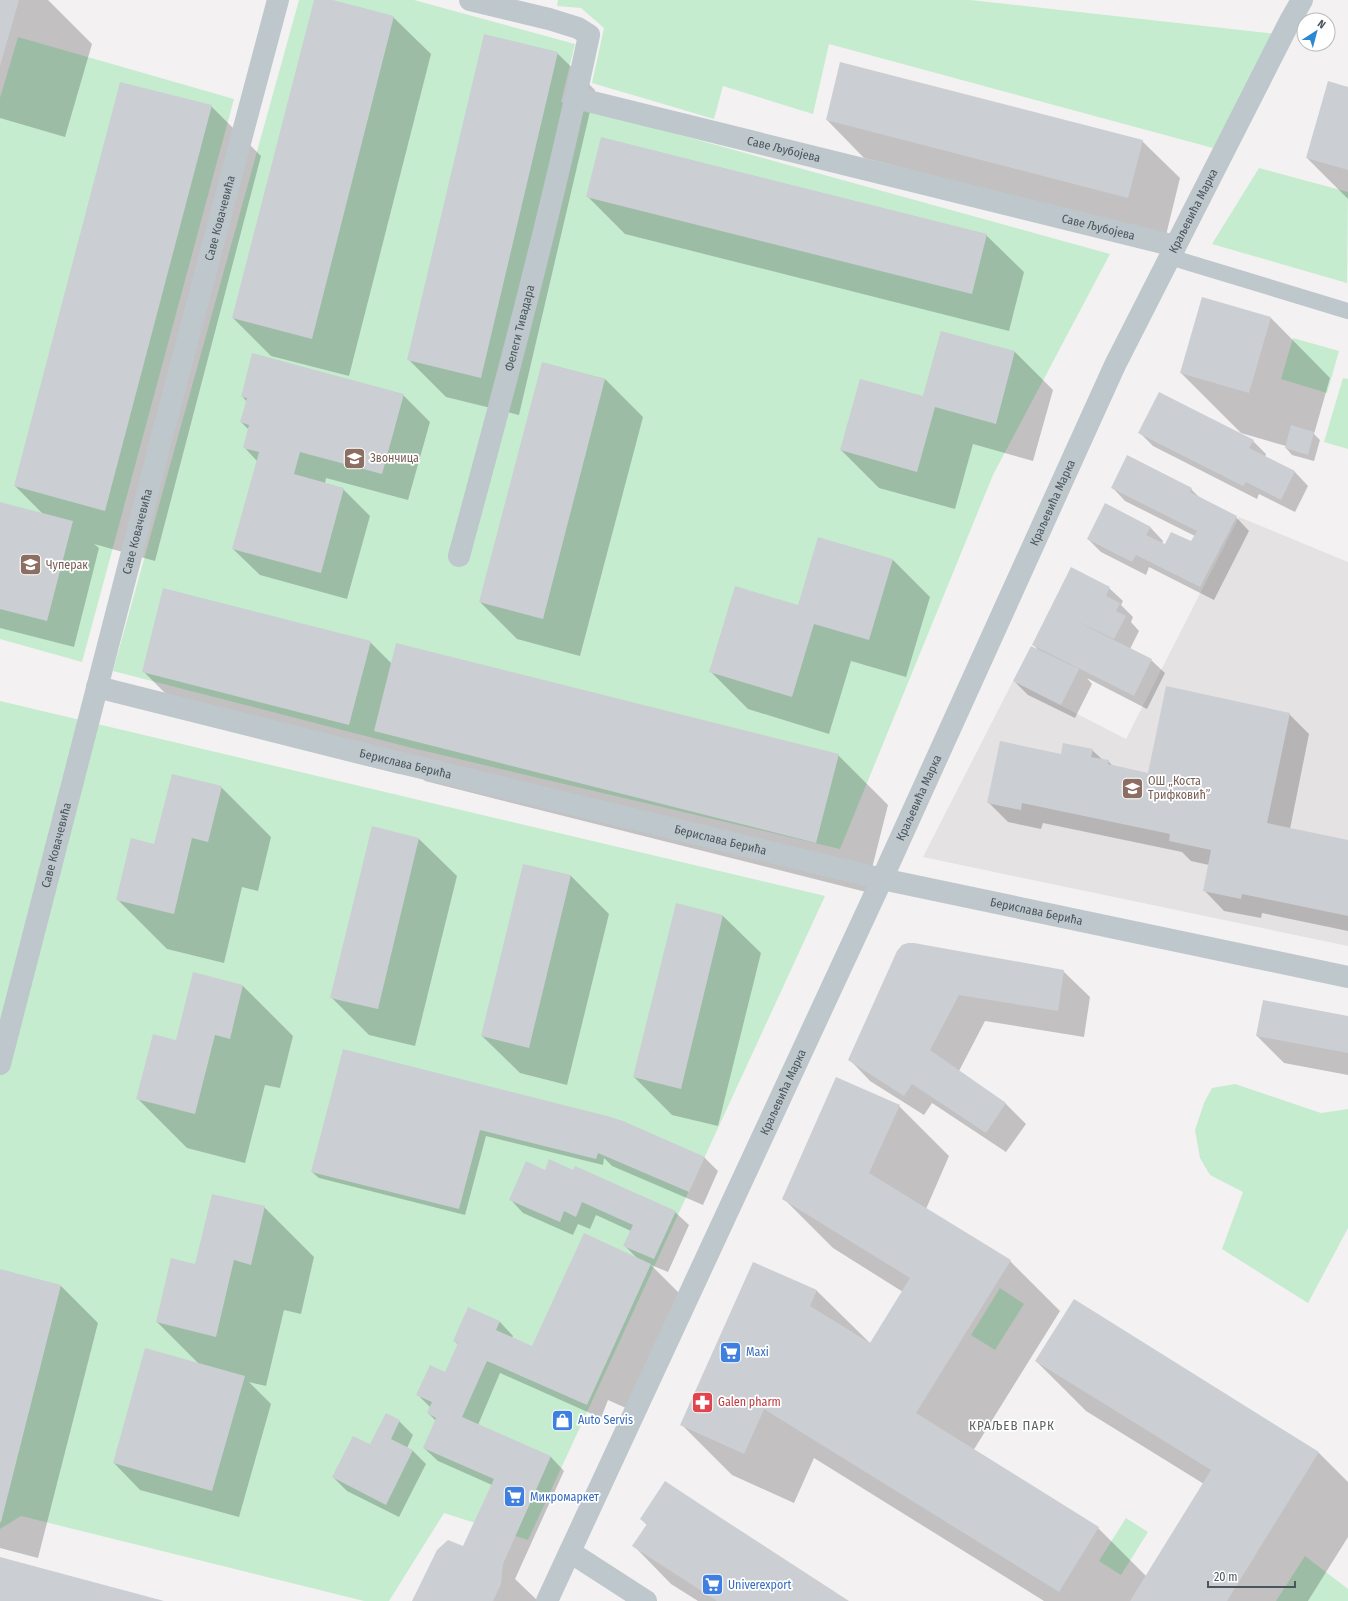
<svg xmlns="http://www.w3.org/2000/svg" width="1348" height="1601" viewBox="0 0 1348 1601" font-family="'Fira Sans Condensed',sans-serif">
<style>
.education{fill:#e4e2e3}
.green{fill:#c5eccf}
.shadow{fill:#0003}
.building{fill:#cbcfd3}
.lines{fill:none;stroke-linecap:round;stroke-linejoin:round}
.service{stroke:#bec7cc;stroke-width:16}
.minor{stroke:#bec7cc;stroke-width:22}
.labels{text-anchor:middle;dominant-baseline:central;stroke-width:3.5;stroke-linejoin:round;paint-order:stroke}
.street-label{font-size:12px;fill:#4a565d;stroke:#fff}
.education-label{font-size:12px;fill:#785e54;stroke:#fff;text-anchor:start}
.shop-label{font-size:12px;fill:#366cbe;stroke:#fff;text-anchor:start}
.health-label{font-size:12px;fill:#be3a42;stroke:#fff;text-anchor:start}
.neighbourhood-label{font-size:13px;letter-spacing:1px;fill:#5e6265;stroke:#fff}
</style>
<rect width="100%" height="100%" fill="#f3f1f1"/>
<polygon class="education" points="1239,517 1348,562 1348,946 923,857 1013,681 1126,739"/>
<g class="green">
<polygon points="299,0 414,0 575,44 561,102 1110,254 993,475 840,849 412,748 113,671"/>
<polygon points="558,0 970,0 1277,34 1213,148 829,44 813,114 723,86 714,119 592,83 604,28 581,8 557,6"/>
<polygon points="18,37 234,99 82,662 0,639 0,98"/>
<polygon points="1259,168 1348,192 1347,283 1212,244"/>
<polygon points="1293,338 1339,351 1327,393 1281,379"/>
<polygon points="1343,378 1348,379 1348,449 1324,442"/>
<polygon points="0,701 825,896 528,1540 444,1513 389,1601 364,1601 21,1516 0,1529"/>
<polygon points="1235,1084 1321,1113 1348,1109 1348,1228 1308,1303 1222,1249 1243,1192 1210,1175 1200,1158 1195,1130 1204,1103 1212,1088"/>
<polygon points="1000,1288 1024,1304 995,1350 971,1335"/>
<polygon points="1126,1518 1148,1532 1121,1575 1099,1561"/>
<polygon points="1305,1556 1348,1589 1348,1601 1276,1601"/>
</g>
<g class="shadow">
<polygon points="0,0 48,0 92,44 65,137 0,118"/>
<polygon points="315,0 329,0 393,17 431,54 349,376 271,356 233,318"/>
<polygon points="557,53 595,90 519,415 446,397 409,360"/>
<polygon points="1348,88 1348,199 1307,158"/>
<polygon points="211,106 261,156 155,561 94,544 99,548 74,647 0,628 0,503 44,515 15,486"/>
<polygon points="827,120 1142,141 1180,178 1166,235 864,158"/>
<polygon points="587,196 986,235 1024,272 1009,331 625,234"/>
<polygon points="1271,318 1330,378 1314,434 1320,440 1314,461 1292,455 1286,448 1286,446 1241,433 1181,373"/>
<polygon points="941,332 1015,352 1053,390 1033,461 973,444 955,509 879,488 841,450 923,397"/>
<polygon points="543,363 605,379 643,417 580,656 517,639 480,602"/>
<polygon points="403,395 430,422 408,500 326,478 325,484 343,489 370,516 347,599 260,575 233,549 257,461 244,447 249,430 241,422 247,402 242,396"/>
<polygon points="1140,433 1253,441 1266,454 1265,457 1295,472 1308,486 1295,512 1259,494 1257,499 1153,446"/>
<polygon points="1112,487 1191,489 1202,500 1236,517 1249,531 1214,600 1149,567 1146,575 1101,552 1088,539 1150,527 1163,541 1162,544 1166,546 1192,543 1195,536 1125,501"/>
<polygon points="893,560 930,597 906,677 851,661 829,734 748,709 711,672 799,606"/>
<polygon points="1071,568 1109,588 1123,601 1121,605 1133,617 1131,622 1139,631 1130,649 1151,660 1165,673 1147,709 1087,678 1092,684 1075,718 1028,695 1014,681 1038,650 1033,644"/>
<polygon points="370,642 392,664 838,755 888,805 866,892 425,781 403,759 399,774 193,721 143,671"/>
<polygon points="1289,714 1309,734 1290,829 1348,841 1348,931 1262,913 1261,918 1224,911 1204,890 1209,865 1191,861 1182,852 1043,823 1041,829 1008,822 988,802 1062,755 1092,750 1103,760 1108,761 1114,767 1149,774"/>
<polygon points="221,787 271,837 258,891 242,887 224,963 167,949 117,899 155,845"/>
<polygon points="373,827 419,839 457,876 415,1046 369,1035 331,997"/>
<polygon points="524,865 571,876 609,914 567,1085 520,1073 482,1036"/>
<polygon points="677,904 723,916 761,953 718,1126 672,1115 634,1077"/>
<polygon points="1063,971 1090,997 1084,1037 985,1021 959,1071 1006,1104 1026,1124 1006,1152 932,1103 924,1115 870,1081 850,1060 873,1011"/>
<polygon points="194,973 243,986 293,1036 280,1088 265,1085 245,1163 187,1148 137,1098 177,1041"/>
<polygon points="1348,1017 1348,1075 1284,1063 1257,1036"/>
<polygon points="344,1050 623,1122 705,1158 718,1171 703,1205 612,1166 604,1158 603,1165 486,1136 465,1215 319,1178 312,1172"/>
<polygon points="899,1106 949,1156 926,1209 1010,1261 1060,1311 973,1451 1098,1528 1146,1576 1204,1484 1086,1411 1036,1361 1074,1301 1319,1453 1348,1482 1348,1537 1308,1601 1044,1601 814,1458 794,1503 732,1475 682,1425 754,1263 817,1291 871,1344 903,1292 833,1248 783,1198"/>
<polygon points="545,1171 675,1212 689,1225 668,1272 651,1265 688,1302 637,1413 608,1400 601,1418 500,1373 478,1425 551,1457 564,1471 515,1579 538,1601 413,1601 467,1549 492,1485 438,1461 424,1448 436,1421 428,1413 430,1407 418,1395 446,1373 458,1344 454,1341 468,1309 500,1322 513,1336 512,1338 537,1350 637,1258 624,1245 631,1231 596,1215 590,1229 578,1224 573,1235 523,1213 510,1199"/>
<polygon points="264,1207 314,1257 301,1314 284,1310 266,1386 249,1382 271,1404 239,1517 140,1490 114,1463 200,1365 157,1322 196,1265"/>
<polygon points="0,1270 61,1286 98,1323 38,1558 0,1548"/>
<polygon points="399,1421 413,1435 407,1448 413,1451 426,1464 399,1517 347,1491 333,1477"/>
<polygon points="641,1519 847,1601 698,1601 671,1584 634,1546 647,1525"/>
</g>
<g class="building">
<polygon points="0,0 19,0 0,66"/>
<polygon points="314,0 333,0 394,16 312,339 232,318"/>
<polygon points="484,34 558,52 481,378 407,360"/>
<polygon points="840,62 1143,140 1128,198 826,120"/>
<polygon points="1328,81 1348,87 1348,170 1306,158"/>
<polygon points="120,82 212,105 105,511 14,486"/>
<polygon points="601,137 987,234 972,294 586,197"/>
<polygon points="1202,297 1271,317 1249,393 1180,373"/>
<polygon points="941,331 1015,351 996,424 935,407 917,472 840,450 860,379 923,396"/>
<polygon points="252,353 404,394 382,474 300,452 294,474 344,488 321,573 232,549 259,452 243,448 249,425 240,422 247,398 241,397"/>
<polygon points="542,362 605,379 543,619 479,602"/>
<polygon points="1159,392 1254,440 1249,448 1295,471 1281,500 1246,482 1243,486 1138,433"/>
<polygon points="1291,425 1314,432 1308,455 1285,448"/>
<polygon points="1127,455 1192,488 1190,492 1237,516 1200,587 1136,555 1132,562 1087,539 1105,503 1151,527 1146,535 1165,544 1171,532 1191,541 1197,531 1111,488"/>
<polygon points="0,502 73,521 47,621 0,609"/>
<polygon points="818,537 893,559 869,640 814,624 792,697 709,672 735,586 798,605"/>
<polygon points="1071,567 1110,587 1106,596 1120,603 1116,611 1126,616 1114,639 1066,616 1152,659 1134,696 1032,645"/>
<polygon points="163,588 371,641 349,725 142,672"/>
<polygon points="396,643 839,754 816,843 374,731"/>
<polygon points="1031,646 1079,669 1061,705 1013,681"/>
<polygon points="1166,686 1290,713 1267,823 1348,840 1348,916 1242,894 1241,899 1203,891 1211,850 1169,841 1170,834 1022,803 1021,810 987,803 1000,741 1061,754 1063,743 1093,749 1091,757 1109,760 1108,764 1148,773"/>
<polygon points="172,774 222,786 208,842 192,838 174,914 116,900 131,838 154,844"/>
<polygon points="372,826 419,838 378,1009 330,998"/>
<polygon points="523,864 571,875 529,1048 481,1036"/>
<polygon points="676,903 723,915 681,1089 633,1077"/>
<polygon points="908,943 914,943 1064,970 1058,1011 959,995 930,1050 1006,1103 986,1133 912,1084 904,1096 848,1060 897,951 902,945"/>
<polygon points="193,972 243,985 230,1039 215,1035 195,1114 136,1099 153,1034 176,1040"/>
<polygon points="1263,1000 1348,1016 1348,1053 1256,1036"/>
<polygon points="343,1049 607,1116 623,1121 705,1157 689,1192 598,1153 596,1159 480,1130 459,1209 311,1172"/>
<polygon points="836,1077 900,1105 869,1173 1011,1260 916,1413 1099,1527 1059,1592 764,1409 744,1454 680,1425 753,1262 817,1290 810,1306 870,1343 910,1278 782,1199"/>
<polygon points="549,1159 573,1170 575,1166 676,1211 654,1259 623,1246 633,1225 582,1202 576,1217 564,1211 560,1222 509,1200 526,1161 545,1170"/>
<polygon points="212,1194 265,1206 251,1265 234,1260 216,1337 156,1322 171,1258 195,1264"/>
<polygon points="584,1233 651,1264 587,1405 487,1361 462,1417 551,1456 503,1564 501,1584 493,1601 412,1601 437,1550 448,1540 463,1546 494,1479 423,1448 436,1418 427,1413 432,1402 416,1395 430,1365 445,1372 458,1343 453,1341 468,1307 500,1321 496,1330 532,1346"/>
<polygon points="0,1269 61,1285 1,1522 0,1522"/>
<polygon points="1074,1299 1319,1452 1227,1601 1130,1601 1211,1470 1035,1361"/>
<polygon points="145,1348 245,1376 212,1491 113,1463"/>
<polygon points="386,1413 400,1420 391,1439 413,1450 386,1505 332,1477 353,1436 370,1444"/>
<polygon points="665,1481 718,1516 849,1601 717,1601 632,1546 647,1524 640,1519"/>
<polygon points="0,1557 164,1601 0,1601"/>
</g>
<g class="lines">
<polyline class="service" points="1170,257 1348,311"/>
<g class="minor">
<path id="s1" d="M576,98L1175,246"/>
<path id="s2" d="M459,556C506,383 552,210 589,35L578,28L549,19L470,0"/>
<path id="s3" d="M97,687L360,753L882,879L1348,977"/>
<path id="s4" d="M0,1064L161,440L278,0"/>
<polyline points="570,1552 646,1601"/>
<path id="s5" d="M547,1601L882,879L1115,365L1290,21L1302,0"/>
</g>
</g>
<defs>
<symbol id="school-square" viewBox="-11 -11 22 22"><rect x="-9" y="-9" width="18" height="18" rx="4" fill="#8d6e63" stroke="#fff"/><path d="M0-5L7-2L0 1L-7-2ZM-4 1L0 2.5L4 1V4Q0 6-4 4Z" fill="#fff"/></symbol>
<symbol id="supermarket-square" viewBox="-11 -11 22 22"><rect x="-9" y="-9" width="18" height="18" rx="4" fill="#3f7fe0" stroke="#fff"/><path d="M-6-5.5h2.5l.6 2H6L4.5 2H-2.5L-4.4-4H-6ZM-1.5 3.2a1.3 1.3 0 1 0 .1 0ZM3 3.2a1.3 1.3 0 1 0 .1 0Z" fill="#fff"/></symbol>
<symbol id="pharmacy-square" viewBox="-11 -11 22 22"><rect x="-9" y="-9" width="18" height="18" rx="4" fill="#e0444e" stroke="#fff"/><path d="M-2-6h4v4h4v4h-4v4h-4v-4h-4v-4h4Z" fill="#fff"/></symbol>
<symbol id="shop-square" viewBox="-11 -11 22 22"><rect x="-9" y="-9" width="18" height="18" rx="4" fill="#3f7fe0" stroke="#fff"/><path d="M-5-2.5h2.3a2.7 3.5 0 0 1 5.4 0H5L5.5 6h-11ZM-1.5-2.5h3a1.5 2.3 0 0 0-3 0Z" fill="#fff"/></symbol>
</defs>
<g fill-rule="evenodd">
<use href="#school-square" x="342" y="446" width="25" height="25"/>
<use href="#school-square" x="18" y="552" width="25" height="25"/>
<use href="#school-square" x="1120" y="776" width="25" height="25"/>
<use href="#supermarket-square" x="718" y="1340" width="25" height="25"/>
<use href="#pharmacy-square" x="690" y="1390" width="25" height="25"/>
<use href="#shop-square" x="550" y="1408" width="25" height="25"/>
<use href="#supermarket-square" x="502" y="1484" width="25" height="25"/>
<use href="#supermarket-square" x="700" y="1572" width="25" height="25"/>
</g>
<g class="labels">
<g class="street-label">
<text stroke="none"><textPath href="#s1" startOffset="214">Саве Љубојева</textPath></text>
<text stroke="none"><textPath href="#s5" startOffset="1533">Краљевића Марка</textPath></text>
<text stroke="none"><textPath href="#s4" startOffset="874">Саве Ковачевића</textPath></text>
<text stroke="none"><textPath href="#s1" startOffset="538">Саве Љубојева</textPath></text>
<text stroke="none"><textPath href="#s2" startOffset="236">Фелеги Тивадара</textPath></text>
<text stroke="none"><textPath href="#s5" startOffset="1209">Краљевића Марка</textPath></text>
<text stroke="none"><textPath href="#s4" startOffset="550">Саве Ковачевића</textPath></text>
<text stroke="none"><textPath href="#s3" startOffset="318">Берислава Берића</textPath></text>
<text stroke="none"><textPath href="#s5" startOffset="885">Краљевића Марка</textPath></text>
<text stroke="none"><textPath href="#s3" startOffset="642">Берислава Берића</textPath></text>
<text stroke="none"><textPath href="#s4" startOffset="226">Саве Ковачевића</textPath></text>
<text stroke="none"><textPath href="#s3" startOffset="966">Берислава Берића</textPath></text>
<text stroke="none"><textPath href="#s5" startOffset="561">Краљевића Марка</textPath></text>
</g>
<g class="education-label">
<text x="370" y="458">Звончица</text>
<text x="46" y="565">Чуперак</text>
<text x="1148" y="781">ОШ „Коста<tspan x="1148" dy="14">Трифковић”</tspan></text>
</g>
<g class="shop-label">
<text x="746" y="1352">Maxi</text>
<text x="578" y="1420">Auto Servis</text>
<text x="530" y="1497">Микромаркет</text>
<text x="728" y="1585">Univerexport</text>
</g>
<g class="health-label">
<text x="718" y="1402">Galen pharm</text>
</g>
<g class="neighbourhood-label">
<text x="1012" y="1425">КРАЉЕВ ПАРК</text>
</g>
</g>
<g transform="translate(1316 32) rotate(36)"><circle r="19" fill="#ffffff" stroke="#b7bbbe"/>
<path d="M0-3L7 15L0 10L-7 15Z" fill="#2b88d3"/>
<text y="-6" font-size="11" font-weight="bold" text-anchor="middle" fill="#4a565d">N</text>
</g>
<path d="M1208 1581v6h87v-6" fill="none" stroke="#4a565d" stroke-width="2"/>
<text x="1214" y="1581" font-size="12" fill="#4a565d" stroke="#ffffff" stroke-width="3" paint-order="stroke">20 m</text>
</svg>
